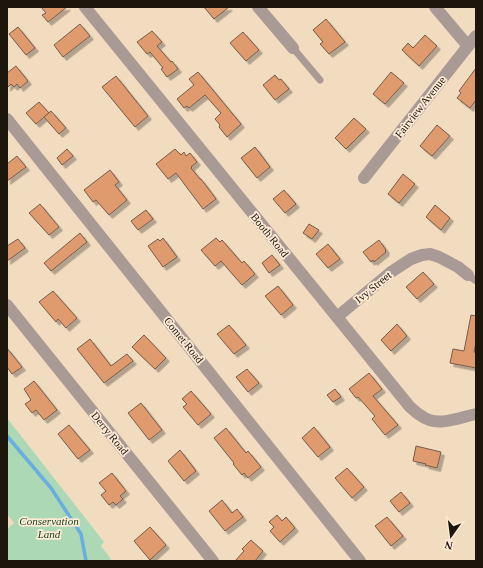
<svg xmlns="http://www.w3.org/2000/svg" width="483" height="568" viewBox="0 0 483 568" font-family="Georgia,serif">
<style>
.green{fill:#add8b5}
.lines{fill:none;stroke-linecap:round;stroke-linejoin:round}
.stream{stroke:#68aee0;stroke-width:3.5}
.building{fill:#df9b6e;stroke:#765b4a;filter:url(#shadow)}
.lane{stroke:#aa9a95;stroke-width:7}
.street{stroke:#aa9a95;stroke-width:12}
.labels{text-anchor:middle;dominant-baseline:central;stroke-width:3.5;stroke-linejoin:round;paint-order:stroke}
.street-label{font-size:11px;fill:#1d160c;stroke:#fcead4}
.park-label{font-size:11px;font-style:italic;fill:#164725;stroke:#fcead4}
</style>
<defs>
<filter id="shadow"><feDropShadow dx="3.5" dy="3.5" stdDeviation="0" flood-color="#0004"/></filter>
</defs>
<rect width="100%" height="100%" fill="#f2dcc0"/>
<polygon class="green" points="7,418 104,542 101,546 111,559 109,561 7,561 7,529 14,523 7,514"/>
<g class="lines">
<polyline class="stream" points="7,436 51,488 81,534 86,561"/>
</g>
<g class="building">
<polygon points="41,7 67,7 48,22 42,15 46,13"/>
<polygon points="204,7 229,7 214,19"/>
<polygon points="326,19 345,42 329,54 320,44 323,42 313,30"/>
<polygon points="80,24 90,36 63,57 54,45"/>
<polygon points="18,27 35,48 26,55 9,34"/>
<polygon points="152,31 162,42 157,46 171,62 172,61 178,69 167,77 161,69 163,68 150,52 147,54 137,42"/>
<polygon points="243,32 259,50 246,61 230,43"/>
<polygon points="425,35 437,46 419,66 402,50 408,43 413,48"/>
<polygon points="16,66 28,81 20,88 17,84 14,87 11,84 7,88 7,73"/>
<polygon points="476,68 476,100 470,108 457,98 461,93 459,91"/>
<polygon points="198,72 241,124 227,137 219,127 220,125 215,119 221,113 205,95 189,108 187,106 184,108 177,99 194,85 189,79"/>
<polygon points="391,72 404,83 385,104 373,94"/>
<polygon points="275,75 279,80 281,79 289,89 275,100 263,85"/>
<polygon points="116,76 148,116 135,127 102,87"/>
<polygon points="39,102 49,113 36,124 26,113"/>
<polygon points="51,111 66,128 59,134 44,117"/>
<polygon points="354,118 366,129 346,149 335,138"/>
<polygon points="437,125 450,136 432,156 420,146"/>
<polygon points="255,147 270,167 257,178 241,158"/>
<polygon points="67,149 73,156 62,165 57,158"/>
<polygon points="175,149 181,155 184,152 186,156 190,153 197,162 191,167 192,167 191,168 200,179 201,179 216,199 203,209 176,173 168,179 156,164"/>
<polygon points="17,156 26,167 7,181 7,164"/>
<polygon points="110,170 119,182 115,185 127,200 109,215 96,200 93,202 84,190"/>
<polygon points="403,174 415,184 399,203 388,194"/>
<polygon points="284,190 296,204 285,213 273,199"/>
<polygon points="40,204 59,227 49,235 29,213"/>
<polygon points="435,205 450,218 441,230 426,217"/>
<polygon points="146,210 153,219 138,230 131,221"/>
<polygon points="309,224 319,230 312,239 303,233"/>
<polygon points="80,233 87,242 51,271 44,263"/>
<polygon points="163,238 177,257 163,267 148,246 158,239 160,241"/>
<polygon points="216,238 220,242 222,240 242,263 244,261 255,274 242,285 221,261 215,266 201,250"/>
<polygon points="18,239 25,248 7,261 7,246"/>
<polygon points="379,240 386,250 385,251 386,252 374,262 373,260 371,262 363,252"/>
<polygon points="328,244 340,259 328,268 316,254"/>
<polygon points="272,255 280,265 269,273 262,263"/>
<polygon points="423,272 434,284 417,299 406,287"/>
<polygon points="278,286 293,305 281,315 265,296"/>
<polygon points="53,291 77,318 66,328 58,319 56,322 39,302"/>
<polygon points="471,315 476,316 476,342 474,352 476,353 476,368 450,363 453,349 464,351"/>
<polygon points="397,324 407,336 391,351 381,340"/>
<polygon points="229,325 246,345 234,354 217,334"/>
<polygon points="144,335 166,358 155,369 132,347"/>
<polygon points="90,339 111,366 127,354 133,361 104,383 77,349"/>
<polygon points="7,348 22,367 12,374 7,367"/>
<polygon points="247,369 259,383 248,392 236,377"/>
<polygon points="369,373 382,389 373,396 398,425 385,435 372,419 375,416 358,397 356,398 349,389"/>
<polygon points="34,381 57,410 44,420 36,410 32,413 25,404 31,400 24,389"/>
<polygon points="335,389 341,397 333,402 327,395"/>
<polygon points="191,391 211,414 198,425 183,407 187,404 182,399"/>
<polygon points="141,403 162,430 149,440 128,413"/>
<polygon points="69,425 90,450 78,459 58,434"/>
<polygon points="314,427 330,447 318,457 302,438"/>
<polygon points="226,428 246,453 248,451 261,467 248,478 244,473 242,475 233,464 234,463 214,438"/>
<polygon points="416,446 441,452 437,468 425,465 426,464 413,461"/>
<polygon points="180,450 196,471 184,481 168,461"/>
<polygon points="347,468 364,487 352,498 335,478"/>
<polygon points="112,473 126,491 120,496 123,499 116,505 113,502 109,505 101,495 106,491 99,483"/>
<polygon points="401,492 410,503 399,512 390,501"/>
<polygon points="222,500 232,513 237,509 243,517 225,531 209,511"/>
<polygon points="277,515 282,521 286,517 295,528 280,542 270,531 274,527 269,522"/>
<polygon points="387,517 403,536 391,546 375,526"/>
<polygon points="150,527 166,545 150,560 134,541"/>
<polygon points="251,540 263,551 255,561 235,561 244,551 242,549"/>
</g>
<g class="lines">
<g class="lane">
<polyline points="293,48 320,80"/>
<polyline points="468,275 476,281"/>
</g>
<g class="street">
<path d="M85,7L410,407C413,409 416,413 420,415C437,428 457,418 476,414"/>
<polyline points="258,7 293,48"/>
<polyline points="435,7 468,46"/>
<polyline points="7,119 360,561"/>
<polyline points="364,178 476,36"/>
<polyline points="7,305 213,561"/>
<polyline points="337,317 391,272 411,259 422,255 430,254 439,257 458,267 468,275"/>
</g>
</g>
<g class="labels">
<g class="street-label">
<text transform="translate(420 107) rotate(-52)">Fairview Avenue</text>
<text transform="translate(270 235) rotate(51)">Booth Road</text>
<text transform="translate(373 287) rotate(-39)">Ivy Street</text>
<text transform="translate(184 340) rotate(51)">Comet Road</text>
<text transform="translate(110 433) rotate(51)">Derry Road</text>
</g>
<g class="park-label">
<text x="49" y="521">Conservation<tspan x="49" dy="13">Land</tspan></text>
</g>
</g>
<rect width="483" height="568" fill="none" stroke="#1d160c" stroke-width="16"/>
<g transform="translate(451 536) rotate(194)" stroke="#fcead4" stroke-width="3" paint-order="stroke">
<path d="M0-3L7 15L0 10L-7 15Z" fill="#1d160c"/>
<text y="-6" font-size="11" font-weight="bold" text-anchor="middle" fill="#1d160c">N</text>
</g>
</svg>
